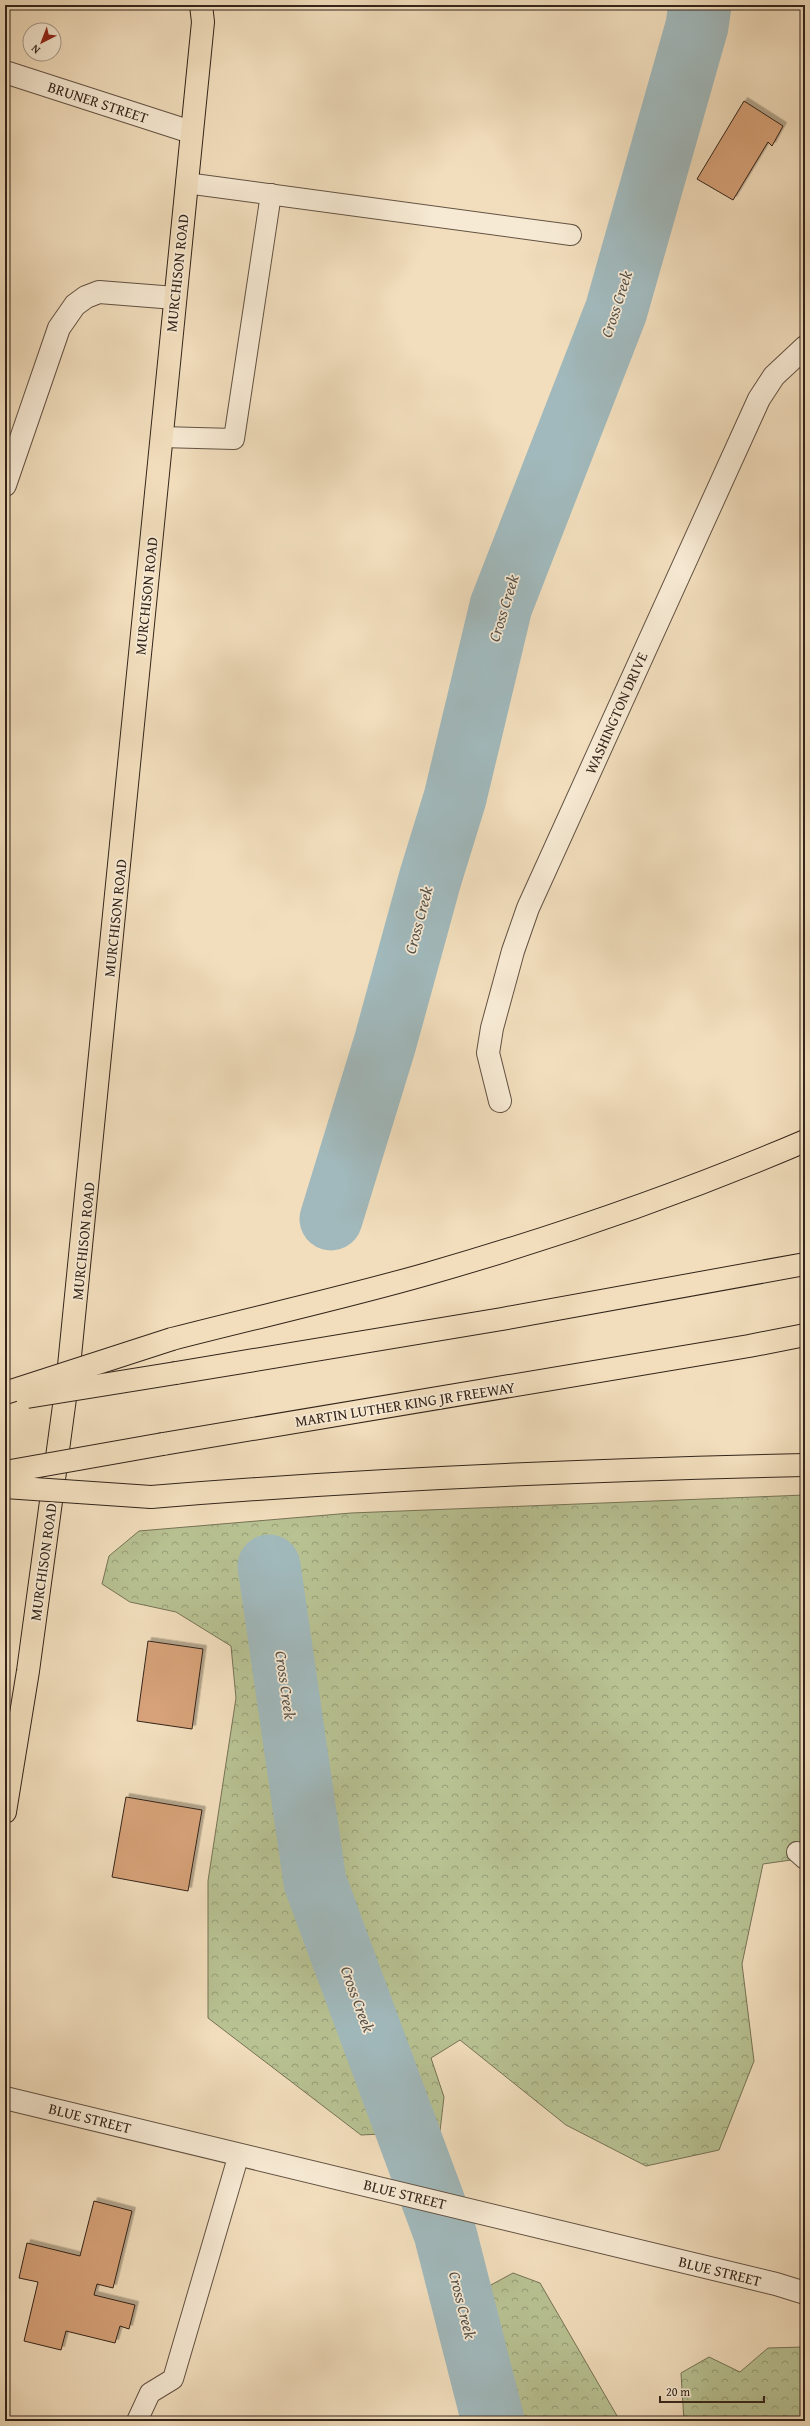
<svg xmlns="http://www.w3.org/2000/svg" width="810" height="2426" viewBox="0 0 810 2426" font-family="'Gentium Book Plus',serif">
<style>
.forest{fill:url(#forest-crowns);stroke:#767356}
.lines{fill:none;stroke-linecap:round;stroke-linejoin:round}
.river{stroke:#a1b9bc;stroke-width:63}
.building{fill:#d7a279;stroke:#33241a;filter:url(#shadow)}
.service-casing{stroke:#635243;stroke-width:22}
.minor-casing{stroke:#635243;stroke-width:24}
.tertiary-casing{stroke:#635243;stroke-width:24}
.primary-casing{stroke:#33241a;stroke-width:24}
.motorway-casing{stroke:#33241a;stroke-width:24}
.service{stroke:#f7ead4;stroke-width:20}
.minor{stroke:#f7ead4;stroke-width:22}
.tertiary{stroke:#f7ead4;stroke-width:22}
.primary{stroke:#f2debd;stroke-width:22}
.motorway{stroke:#f2debd;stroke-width:22}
.motorway-bridge-casing{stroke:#33241a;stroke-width:24;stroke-linecap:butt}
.motorway-bridge{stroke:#f2debd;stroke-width:22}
.labels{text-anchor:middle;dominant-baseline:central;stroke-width:3.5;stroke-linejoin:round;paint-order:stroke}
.street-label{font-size:15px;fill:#33241a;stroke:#f7ead4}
.water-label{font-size:16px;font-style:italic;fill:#54514b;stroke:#f7ead4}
</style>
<defs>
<pattern id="forest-crowns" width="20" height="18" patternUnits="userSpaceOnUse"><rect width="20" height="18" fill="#b8c293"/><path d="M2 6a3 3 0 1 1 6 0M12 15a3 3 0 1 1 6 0" fill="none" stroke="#969d77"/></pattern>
<filter id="shadow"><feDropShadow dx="3.5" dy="-3.5" stdDeviation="0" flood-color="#0004"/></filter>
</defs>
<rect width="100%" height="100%" fill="#f2debd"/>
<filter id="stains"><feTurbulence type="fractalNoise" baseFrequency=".005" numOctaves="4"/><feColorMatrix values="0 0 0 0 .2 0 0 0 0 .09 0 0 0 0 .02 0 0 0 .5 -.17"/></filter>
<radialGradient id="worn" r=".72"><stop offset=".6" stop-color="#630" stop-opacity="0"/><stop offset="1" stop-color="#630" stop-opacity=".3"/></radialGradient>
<g class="forest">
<polygon points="805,1495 805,1858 763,1864 742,1964 754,2061 719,2150 646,2166 566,2125 460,2040 431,2058 444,2097 440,2131 361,2135 208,2018 208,1881 236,1698 231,1646 176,1612 130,1602 102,1584 109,1556 139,1531 351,1513"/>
<polygon points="513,2273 540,2283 620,2421 462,2421 457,2374 463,2321 478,2292"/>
<polygon points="805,2347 805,2421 684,2421 681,2373 709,2357 740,2372 768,2348"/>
</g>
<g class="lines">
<g class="river">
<polyline points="331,1219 385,1043 430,879 455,798 501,606 616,311 697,26 700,5"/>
<polyline points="269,1566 315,1882 445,2233 493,2421"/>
</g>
</g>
<g class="building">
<polygon points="744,101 783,126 772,146 768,142 733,200 697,179"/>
<polygon points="148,1641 203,1649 192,1729 137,1721"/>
<polygon points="126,1797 202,1810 188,1891 112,1877"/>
<polygon points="94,2201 132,2211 113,2288 97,2284 94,2295 135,2305 129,2329 120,2326 115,2343 66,2331 61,2350 24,2341 38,2282 19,2278 27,2243 80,2256"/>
</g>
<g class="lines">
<defs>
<g id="service">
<polyline points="186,183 571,235"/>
<polyline points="161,437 234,439 271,194"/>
<polyline points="797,1852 805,1859"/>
<polyline points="137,2421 150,2393 173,2379 239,2154"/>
</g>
<g id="minor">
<polyline points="5,485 59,328 75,305 86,297 99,292 175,298"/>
<polyline points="500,1101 488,1053 492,1028 513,951 528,908 759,399 774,376 805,347"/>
</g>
<g id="tertiary">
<polyline points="5,72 191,132"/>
<polyline points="5,2098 776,2284 805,2293"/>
</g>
<polyline id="primary" points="5,1812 28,1671 68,1376 203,22 201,5"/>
<g id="motorway">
<path d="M172,1339C257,1317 343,1298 427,1274C556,1237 683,1193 805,1141"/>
<polyline points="176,1373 502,1319 805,1264"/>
<polyline points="163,1444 749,1346 805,1335"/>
<path d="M151,1497C369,1479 587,1470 805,1465"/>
</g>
</defs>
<use href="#service" class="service-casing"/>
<use href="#minor" class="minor-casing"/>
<use href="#tertiary" class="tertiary-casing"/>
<use href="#primary" class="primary-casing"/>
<use href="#motorway" class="motorway-casing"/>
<use href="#service" class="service"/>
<use href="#minor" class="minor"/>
<use href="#tertiary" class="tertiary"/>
<use href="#primary" class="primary"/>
<use href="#motorway" class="motorway"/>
<defs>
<g id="motorway-bridge">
<polyline points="5,1393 172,1339"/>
<polyline points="27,1397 176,1373"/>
<polyline points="5,1472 163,1444"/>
<polyline points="5,1487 151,1497"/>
</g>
</defs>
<use href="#motorway-bridge" class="motorway-bridge-casing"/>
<use href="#motorway-bridge" class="motorway-bridge"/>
</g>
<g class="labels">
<g class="street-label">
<text transform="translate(98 102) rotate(18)">BRUNER STREET</text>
<text transform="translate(177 273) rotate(-84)">MURCHISON ROAD</text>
<text transform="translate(146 596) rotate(-84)">MURCHISON ROAD</text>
<text transform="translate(616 713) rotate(-66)">WASHINGTON DRIVE</text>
<text transform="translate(115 918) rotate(-84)">MURCHISON ROAD</text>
<text transform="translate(83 1241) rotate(-84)">MURCHISON ROAD</text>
<text transform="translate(405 1404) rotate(-9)">MARTIN LUTHER KING JR FREEWAY</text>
<text transform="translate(43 1562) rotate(-82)">MURCHISON ROAD</text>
<text transform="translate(90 2118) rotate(14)">BLUE STREET</text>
<text transform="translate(405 2194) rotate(14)">BLUE STREET</text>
<text transform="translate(720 2271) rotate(14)">BLUE STREET</text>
</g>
<g class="water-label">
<text transform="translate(616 304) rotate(-72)">Cross Creek</text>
<text transform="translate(503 608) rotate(-73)">Cross Creek</text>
<text transform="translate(418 920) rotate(-75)">Cross Creek</text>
<text transform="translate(286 1685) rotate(82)">Cross Creek</text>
<text transform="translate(358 1999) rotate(70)">Cross Creek</text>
<text transform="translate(463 2305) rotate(76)">Cross Creek</text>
</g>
</g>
<rect width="810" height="2426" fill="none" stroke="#f2debd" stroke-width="20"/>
<rect x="6" y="6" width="798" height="2414" fill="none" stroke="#33241a" stroke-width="2"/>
<rect x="10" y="10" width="790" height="2406" fill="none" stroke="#33241a"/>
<g transform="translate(42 42) rotate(222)"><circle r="19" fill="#f7ead4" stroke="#a99b8a"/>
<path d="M0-3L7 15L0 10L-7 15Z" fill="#8f2418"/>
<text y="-6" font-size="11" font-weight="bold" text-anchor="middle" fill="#33241a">N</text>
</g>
<path d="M660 2396v6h104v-6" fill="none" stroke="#33241a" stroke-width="2"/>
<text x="666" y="2396" font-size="12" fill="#33241a" stroke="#f7ead4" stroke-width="3" paint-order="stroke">20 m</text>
<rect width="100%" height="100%" filter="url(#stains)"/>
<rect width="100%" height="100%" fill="url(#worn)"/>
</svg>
